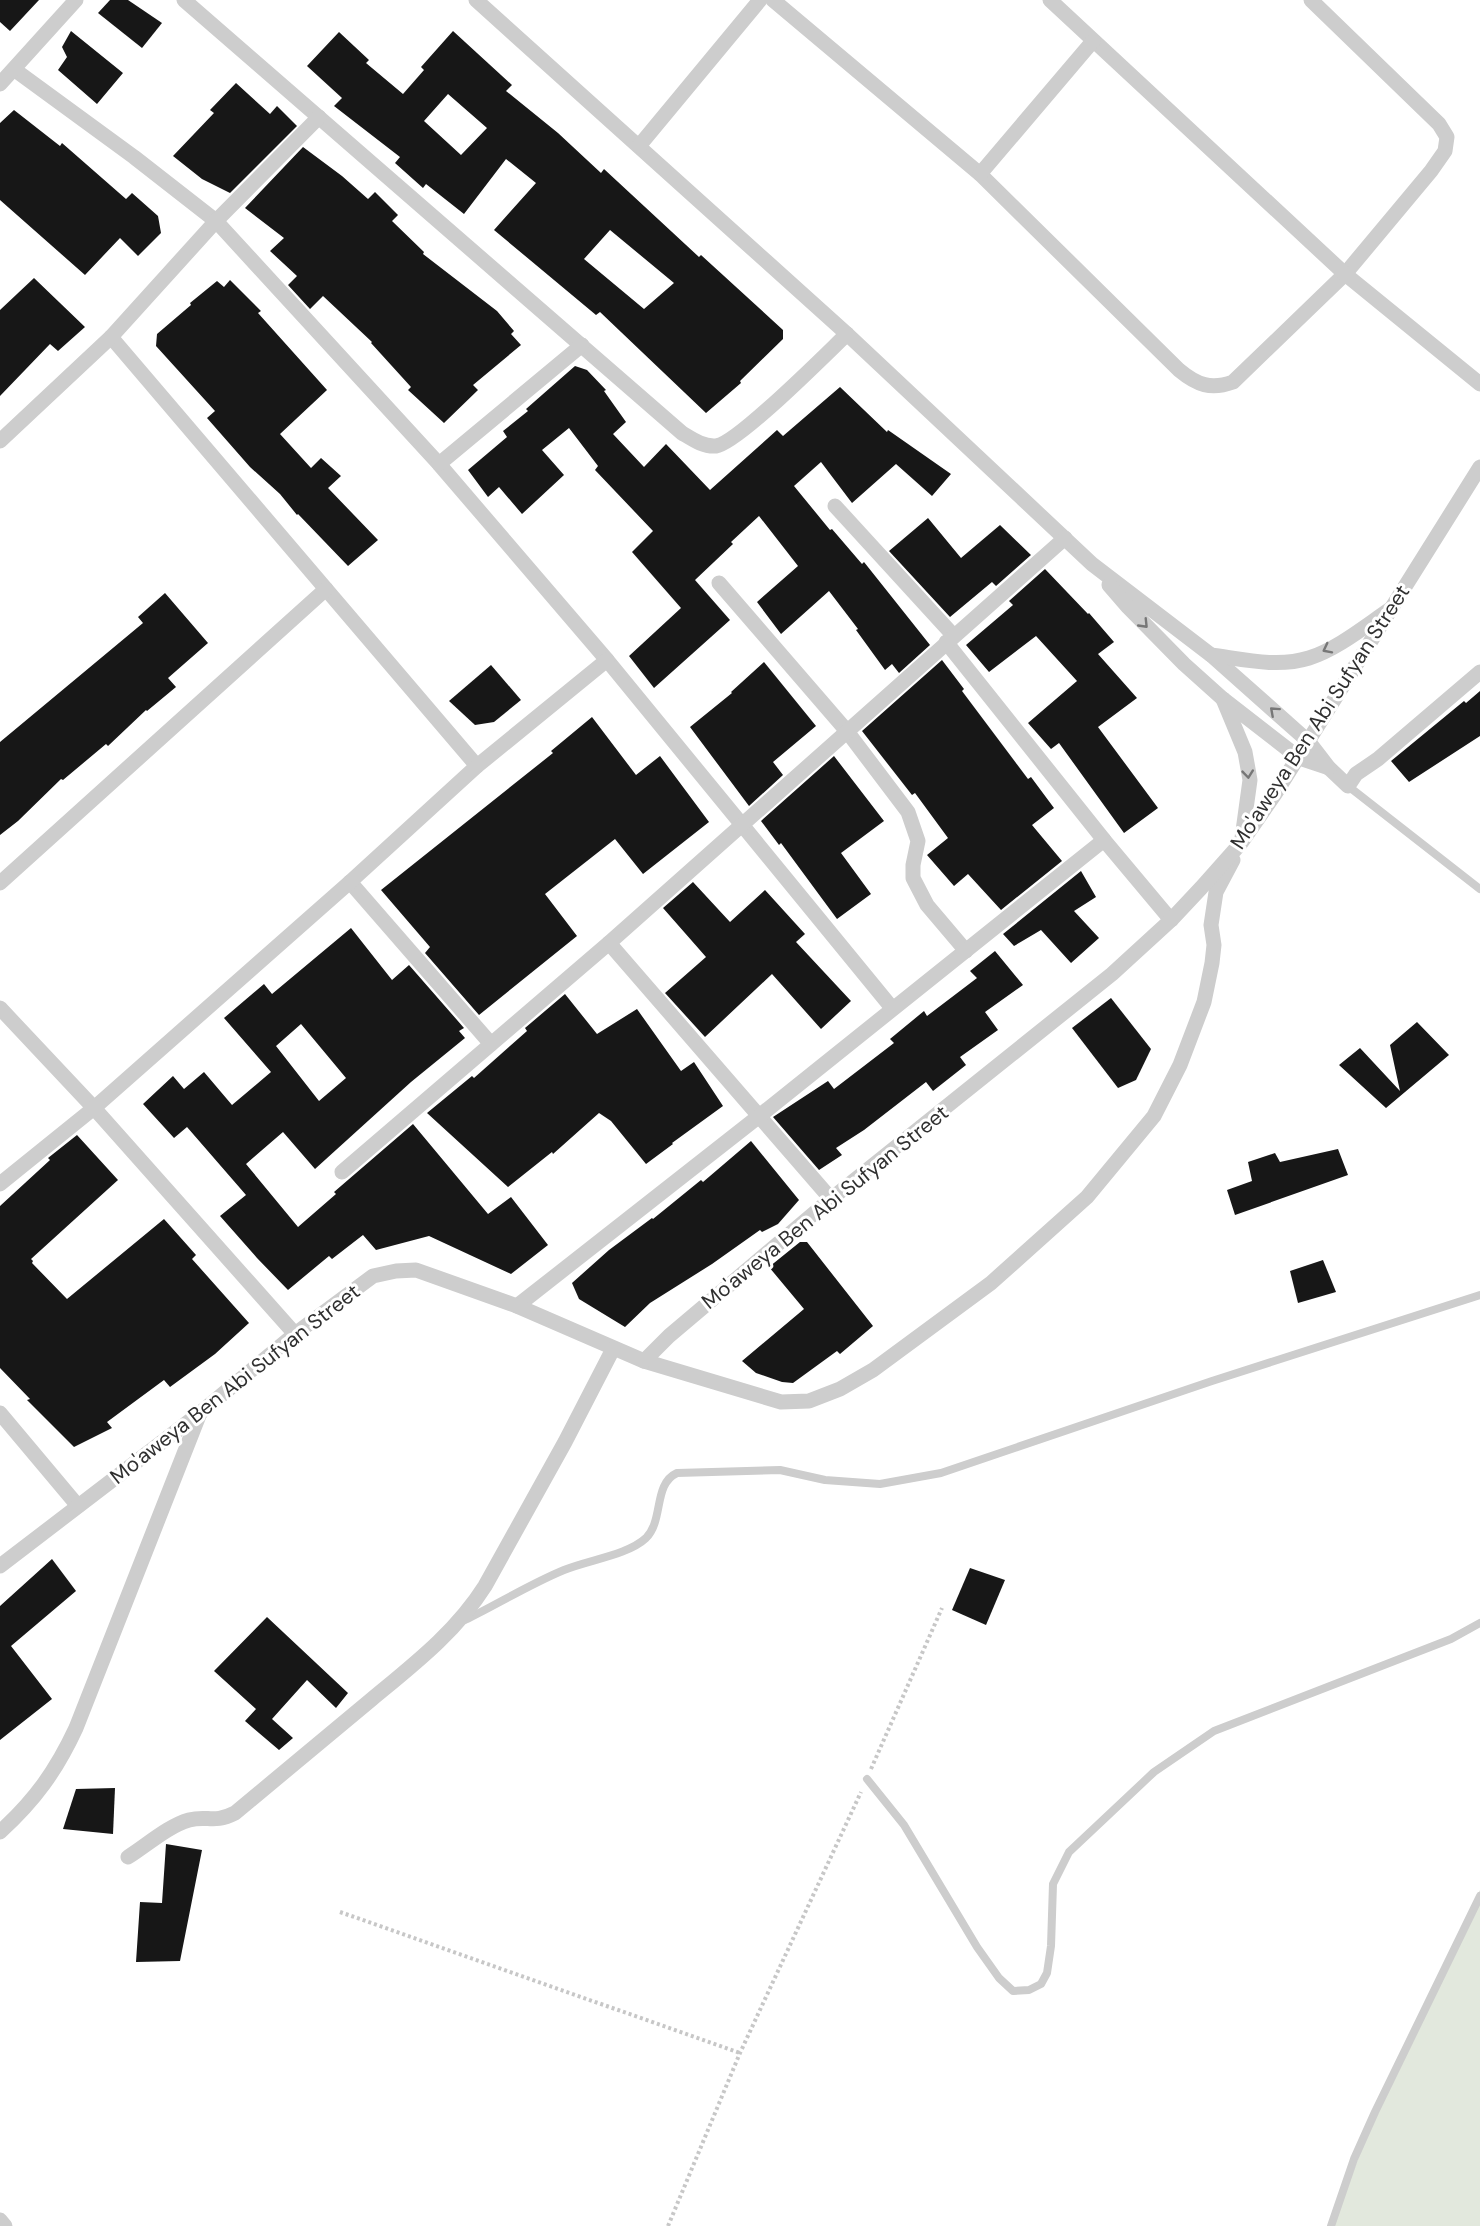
<svg xmlns="http://www.w3.org/2000/svg" width="1480" height="2226" viewBox="0 0 1480 2226" font-family="'DM Sans',sans-serif">
<style>
.green{fill:#e2e8dd}
.building{fill:#171717;fill-rule:evenodd}
.lines{fill:none;stroke-linecap:round;stroke-linejoin:round}
.path{stroke:#c7c7c7;stroke-width:4;stroke-dasharray:3 3;stroke-linecap:butt}
.service{stroke:#cdcdcd;stroke-width:8}
.minor{stroke:#cdcdcd;stroke-width:15}
.oneway{stroke:#777}
.labels{text-anchor:middle;dominant-baseline:central;stroke-width:6;stroke-linejoin:round;paint-order:stroke}
.street-label{font-size:21px;fill:#303030;stroke:#fff}
</style>
<rect width="100%" height="100%" fill="#fff"/>
<polygon class="green" points="1480,1890 1480,2226 1332,2226 1384,2092"/>
<g class="building">
<polygon points="0,0 39,0 10,31 0,22"/>
<polygon points="110,0 128,0 162,23 142,48 98,13"/>
<polygon points="71,31 123,73 97,104 58,70 67,57 62,47"/>
<path d="M453,31L512,85L506,91L558,133L601,173L604,169L699,257L701,255L783,330V339L740,381L741,383L706,413L600,312L596,315L494,230L536,183L506,159L464,214L426,184L423,188L395,163L400,157L334,106L342,98L307,66L339,32L369,60L366,63L403,94L424,70L421,67ZM448,94L487,128L461,155L424,121ZM610,230L674,283L644,309L584,259Z"/>
<polygon points="236,83 270,114 277,106 297,126 230,193 202,179 173,156 214,113 210,110"/>
<polygon points="14,110 60,146 62,143 126,199 132,193 158,216 161,233 138,256 120,238 85,275 0,200 0,123"/>
<polygon points="303,147 342,176 368,199 375,192 398,215 392,221 424,252 423,254 497,311 514,331 511,334 521,345 473,385 478,390 444,423 408,390 411,387 371,343 372,342 323,296 310,309 288,285 297,276 270,251 284,238 245,208"/>
<polygon points="34,278 85,327 58,351 50,344 0,396 0,310"/>
<polygon points="230,280 261,311 258,313 327,390 280,434 311,468 321,458 341,476 328,488 378,540 348,566 298,514 297,515 280,494 250,467 207,418 215,411 156,346 157,334 191,305 190,303 217,281 224,287"/>
<polygon points="575,366 587,370 606,390 604,391 626,422 613,434 644,467 666,444 710,490 777,430 783,436 840,387 887,432 888,430 951,474 932,496 896,464 852,503 821,462 794,486 830,530 832,529 862,564 864,562 930,645 899,673 892,664 885,670 856,630 858,629 829,591 781,634 757,602 798,566 759,516 731,542 733,544 695,580 730,620 654,688 629,656 681,608 632,552 653,531 595,470 598,466 569,428 542,450 564,475 522,514 499,487 488,497 468,470 507,437 503,431 528,411 526,409"/>
<polygon points="928,518 961,558 1000,525 1031,555 996,586 992,582 950,617 889,551"/>
<polygon points="1045,569 1088,614 1089,613 1114,642 1098,654 1137,698 1098,727 1158,808 1124,833 1059,743 1051,749 1028,723 1077,681 1036,636 989,672 966,645 1013,605 1009,601"/>
<polygon points="165,593 208,643 168,678 176,687 147,711 146,710 108,746 106,744 63,780 61,779 18,821 0,835 0,742 143,623 138,617"/>
<polygon points="942,660 964,689 962,691 1028,779 1031,777 1054,808 1032,825 1062,861 1001,910 968,874 954,886 927,855 948,838 915,793 912,795 862,731"/>
<polygon points="764,662 816,726 773,762 783,775 749,806 690,727 732,693 731,692"/>
<polygon points="491,665 521,700 494,722 475,725 449,701"/>
<polygon points="1480,691 1480,736 1409,782 1391,761 1464,701 1466,703"/>
<polygon points="592,717 636,775 660,756 709,822 643,874 615,839 545,894 577,936 479,1015 425,953 430,947 381,890 553,753 551,751"/>
<polygon points="834,756 884,821 841,853 871,894 837,919 781,843 779,845 761,821"/>
<polygon points="1081,871 1096,897 1074,911 1099,938 1071,963 1041,930 1014,946 1003,934"/>
<polygon points="693,882 730,922 765,890 805,934 796,942 851,1001 821,1029 772,974 705,1037 665,993 706,957 663,908"/>
<path d="M351,928L392,980L409,965L464,1028L459,1031L465,1038L411,1082L315,1169L283,1132L246,1164L298,1227L336,1194L334,1192L413,1124L488,1214L511,1197L548,1245L511,1274L429,1236L376,1250L363,1235L332,1259L329,1256L288,1290L257,1258L220,1216L246,1195L187,1127L174,1138L143,1104L173,1076L184,1089L204,1072L232,1105L271,1072L224,1018L264,984L272,994ZM301,1024L346,1078L319,1101L276,1046Z"/>
<polygon points="995,951 1023,985 985,1012 998,1030 960,1057 966,1065 933,1091 926,1082 864,1130 836,1148 842,1155 819,1170 773,1117 828,1081 834,1089 894,1043 890,1039 924,1011 927,1016 977,978 970,971"/>
<polygon points="565,994 597,1034 637,1009 681,1071 694,1062 723,1106 672,1143 673,1144 646,1164 611,1121 599,1113 553,1154 552,1152 508,1187 427,1113 472,1076 474,1078 527,1031 525,1028"/>
<polygon points="1111,998 1151,1049 1136,1080 1118,1088 1072,1028"/>
<polygon points="1417,1022 1449,1055 1386,1108 1339,1065 1360,1048 1400,1091 1390,1045"/>
<polygon points="77,1135 118,1180 31,1259 33,1261 32,1263 67,1299 164,1219 196,1255 192,1259 249,1323 215,1354 170,1387 164,1380 107,1422 112,1428 74,1447 27,1400 30,1399 0,1368 0,1206 50,1160 48,1158"/>
<polygon points="751,1141 799,1200 778,1224 762,1232 760,1230 712,1264 650,1303 625,1327 579,1299 572,1283 609,1250 652,1218 653,1219 701,1180 703,1182"/>
<polygon points="1338,1149 1348,1175 1235,1215 1227,1190 1252,1181 1248,1162 1275,1153 1280,1162"/>
<polygon points="800,1242 807,1242 873,1326 840,1354 837,1351 793,1383 782,1382 756,1373 742,1361 804,1309 769,1267"/>
<polygon points="1323,1260 1336,1292 1298,1303 1290,1271"/>
<polygon points="52,1559 76,1591 11,1646 52,1699 0,1740 0,1606"/>
<polygon points="970,1568 1005,1580 986,1625 952,1610"/>
<polygon points="267,1617 348,1693 336,1708 307,1680 272,1719 293,1738 279,1750 245,1721 256,1709 214,1671"/>
<polygon points="115,1788 113,1834 63,1829 76,1789"/>
<polygon points="166,1844 202,1850 180,1961 136,1962 140,1902 162,1903"/>
</g>
<g class="lines">
<g class="path">
<polyline points="871,1769 942,1608"/>
<polyline points="340,1912 740,2053"/>
<polyline points="668,2226 740,2053 861,1792"/>
</g>
<g class="service">
<polyline points="1348,786 1480,889"/>
<path d="M465,1620C498,1604 530,1584 564,1570C588,1560 628,1555 646,1538C664,1520 653,1484 677,1473L780,1470L825,1480L880,1484L941,1473L1212,1381L1480,1295"/>
<polyline points="867,1779 904,1825 977,1947 999,1978 1013,1991 1029,1990 1041,1984 1047,1973 1051,1946 1053,1884 1069,1852 1154,1772 1214,1731 1451,1639 1480,1623"/>
<polyline points="1331,2226 1354,2159 1375,2112 1480,1896"/>
</g>
<g class="minor">
<path d="M184,0L682,433C692,439 703,447 716,446C738,443 826,354 847,334"/>
<polyline points="476,0 847,334 1092,564 1211,655 1309,742 1329,768 1348,786 1356,774 1378,759 1480,672"/>
<path d="M773,0L980,174L1179,370C1197,385 1211,390 1233,382L1345,274L1431,171L1445,151L1447,137L1439,124L1311,0"/>
<polyline points="1050,0 1345,274 1480,384"/>
<polyline points="15,70 134,157 216,221 439,464 607,660 892,1008"/>
<polyline points="0,84 76,0"/>
<polyline points="639,146 760,0"/>
<polyline points="980,174 1093,41"/>
<polyline points="111,337 477,766"/>
<polyline points="0,441 111,337 216,221 319,117"/>
<polyline points="439,464 582,345"/>
<polyline points="835,506 953,635"/>
<polyline points="719,583 846,730 908,812 918,841 913,865 913,878 927,905 966,951"/>
<polyline points="1109,585 1128,607 1184,664 1223,699 1299,758 1329,768"/>
<polyline points="946,642 1104,840 1171,920"/>
<path d="M1211,655C1242,659 1277,668 1309,658C1337,649 1364,627 1389,610"/>
<polyline points="1223,699 1245,752 1250,780 1242,838"/>
<polyline points="350,882 491,1044"/>
<polyline points="0,883 326,589"/>
<polyline points="609,943 831,1199"/>
<polyline points="0,1008 94,1108 295,1334"/>
<polyline points="342,1172 609,943 1065,538"/>
<polyline points="0,1184 94,1108 350,882 477,766 607,660"/>
<polyline points="517,1306 758,1117 1104,840"/>
<polyline points="644,1361 781,1402 809,1401 840,1389 873,1370 991,1283 1087,1197 1154,1116 1180,1065 1204,1002 1212,963 1214,945 1211,925 1216,892 1233,860"/>
<polyline points="0,1413 78,1506"/>
<polyline points="0,1566 200,1413 295,1334 373,1276 396,1271 416,1270 517,1306 644,1361 669,1336 831,1199 1112,974 1171,920 1201,888 1241,843 1275,794 1480,467"/>
<path d="M0,1832C35,1800 56,1771 76,1728L200,1413"/>
<path d="M128,1857C147,1845 168,1826 189,1820C208,1815 213,1824 235,1813C280,1775 326,1737 372,1699C413,1665 456,1632 485,1586L565,1442L613,1349"/>
<polyline points="0,2220 5,2226"/>
</g>
</g>
<defs><path id="oneway-chevron" d="M-2-3.5L2.5 0L-2 3.5" fill="none" stroke-width="1.6" stroke-linecap="round" stroke-linejoin="round" transform="scale(1.5)"/></defs>
<g class="oneway">
<use href="#oneway-chevron" transform="translate(1144 624) rotate(46)"/>
<use href="#oneway-chevron" transform="translate(1327 649) rotate(153)"/>
<use href="#oneway-chevron" transform="translate(1274 711) rotate(-138)"/>
<use href="#oneway-chevron" transform="translate(1248 774) rotate(84)"/>
</g>
<g class="labels">
<g class="street-label">
<text transform="translate(1320 717) rotate(-57)">Mo'aweya Ben Abi Sufyan Street</text>
<text transform="translate(825 1207) rotate(-39)">Mo'aweya Ben Abi Sufyan Street</text>
<text transform="translate(235 1384) rotate(-38)">Mo'aweya Ben Abi Sufyan Street</text>
</g>
</g>
</svg>
